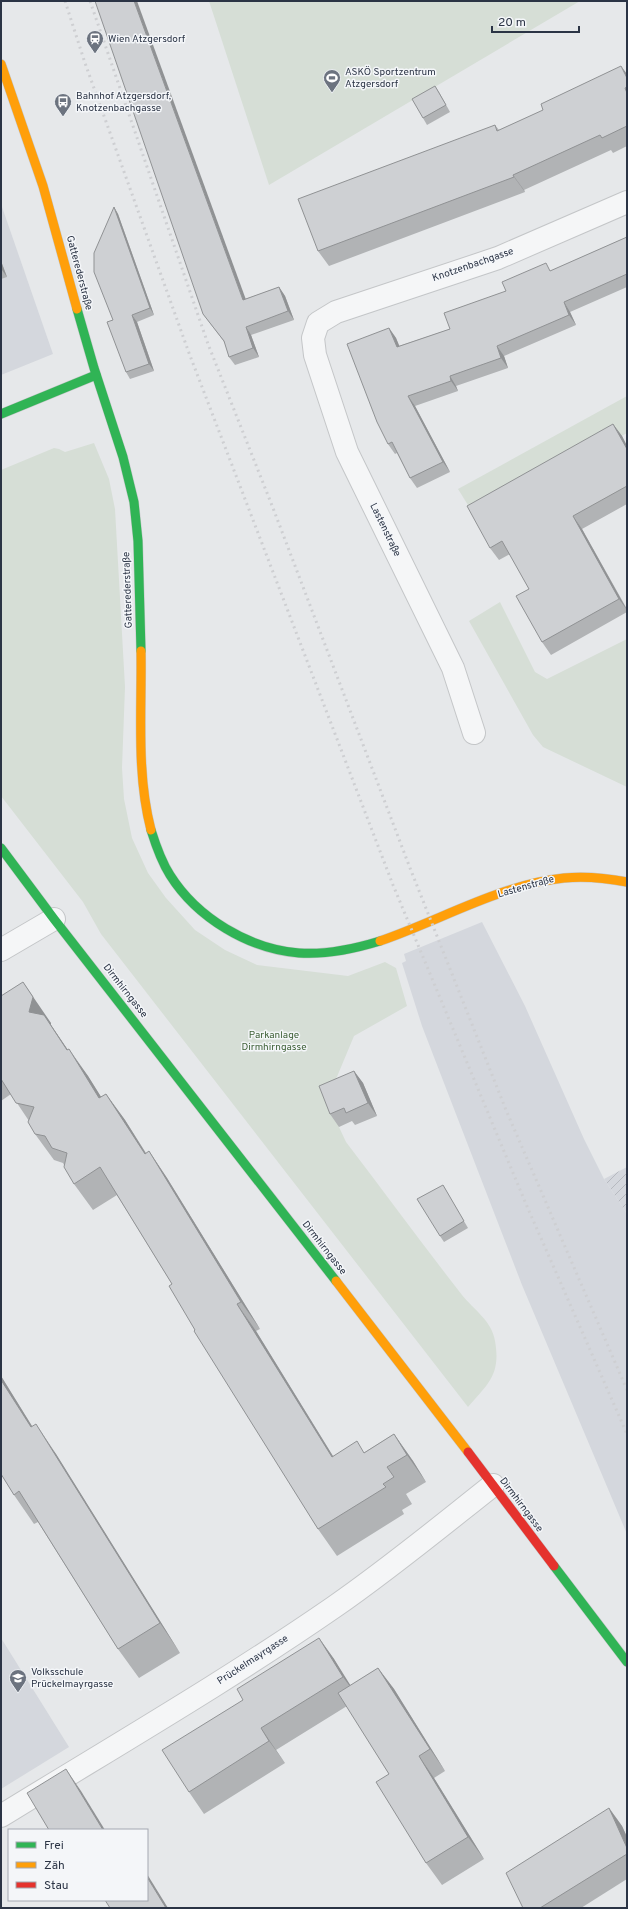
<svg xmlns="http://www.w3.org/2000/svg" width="628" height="1909" viewBox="0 0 628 1909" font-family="Overpass,sans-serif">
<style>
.built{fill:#d4d7dd}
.industrial{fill:url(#industrial-furrows)}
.green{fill:#d6ded6}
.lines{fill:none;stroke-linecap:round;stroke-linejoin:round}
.street-casing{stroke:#c4c6c8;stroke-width:24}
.fast-casing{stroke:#c4c6c8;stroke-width:10}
.slow-casing{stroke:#c4c6c8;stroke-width:10}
.jam-casing{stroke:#c4c6c8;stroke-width:10}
.street{stroke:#f5f6f7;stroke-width:22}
.fast{stroke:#30b455;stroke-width:9}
.slow{stroke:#ff9f0a;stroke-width:9}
.jam{stroke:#e5322d;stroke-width:9}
.rail{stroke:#cecfd2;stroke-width:3;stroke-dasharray:2 4;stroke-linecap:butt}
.wall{fill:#b1b3b5}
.shaded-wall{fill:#909294}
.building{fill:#ced0d3;stroke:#909294}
.labels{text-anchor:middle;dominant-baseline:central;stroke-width:3;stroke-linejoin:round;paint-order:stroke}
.poi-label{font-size:10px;fill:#2b3445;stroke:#f4f6f9;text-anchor:start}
.street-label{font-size:10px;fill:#2b3445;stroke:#f4f6f9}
.park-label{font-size:10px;fill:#3f6138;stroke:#f4f6f9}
</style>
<defs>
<pattern id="industrial-furrows" width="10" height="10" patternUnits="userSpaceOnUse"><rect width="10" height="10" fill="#d4d7dd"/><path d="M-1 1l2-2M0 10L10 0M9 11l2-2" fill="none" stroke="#b6b9bf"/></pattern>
</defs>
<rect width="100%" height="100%" fill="#e6e8ea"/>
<g class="built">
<polygon points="1,204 53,354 1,375"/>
<polygon points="482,922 525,1006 584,1139 604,1179 627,1214 627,1534 522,1285 422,1026 402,963 406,961 404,954"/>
<polygon points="1,1638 69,1747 1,1789"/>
</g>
<polygon class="industrial" points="627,1167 627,1214 604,1179"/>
<g class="green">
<polygon points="209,1 580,1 269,185"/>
<polygon points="627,396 627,433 476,518 458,489"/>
<path d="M94,443L109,479L115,509L125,687L122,768L124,799L132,838L148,873L166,898L195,930L225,950L257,965L348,976L385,962L396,968L407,1006L354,1036L331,1091L339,1127L346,1142C385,1193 423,1245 462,1295C474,1310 492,1321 495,1341C501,1375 488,1384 468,1407L101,934L83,902L1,796V470L54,448L59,449L65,452Z"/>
<polygon points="500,602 535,672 547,679 627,639 627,787 543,747 533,735 469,621"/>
</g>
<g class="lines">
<defs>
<g id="street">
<polyline points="474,733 453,668 347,452 315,355 313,338 318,323 336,312 498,258 627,202"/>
<polyline points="1,950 54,919"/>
<path d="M1,1816C113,1747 227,1681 334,1607C389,1569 441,1526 493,1485"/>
</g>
<g id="fast">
<polyline points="77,309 94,368 123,457 134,502 138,541 141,651"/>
<polyline points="1,414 96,375"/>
<path d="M151,830C156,846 161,861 170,875C197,918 249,949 299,953C327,955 354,949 380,941"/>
<polyline points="1,848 54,919 336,1281"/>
<polyline points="554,1566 627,1662"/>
</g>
<g id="slow">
<polyline points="1,64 43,186 77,309"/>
<path d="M141,651C142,710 136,773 151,830"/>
<path d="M380,941C439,921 502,884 564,878C585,876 606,878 627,882"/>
<polyline points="336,1281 468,1452"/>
</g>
<polyline id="jam" points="468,1452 554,1566"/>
</defs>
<use href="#street" class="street-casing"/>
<use href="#fast" class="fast-casing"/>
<use href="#slow" class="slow-casing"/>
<use href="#jam" class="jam-casing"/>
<use href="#street" class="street"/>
<use href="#fast" class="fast"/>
<use href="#slow" class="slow"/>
<use href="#jam" class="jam"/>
<g class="rail">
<polyline points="65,1 85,63 189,353 393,885 526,1204 627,1434"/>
<polyline points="90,1 208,344 273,508 410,868 506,1110 627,1390"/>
</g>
</g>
<g class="wall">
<polygon points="627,74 627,146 613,153 611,150 524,190 525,192 329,266 318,251 495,125 499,130"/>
<polygon points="435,86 439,92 450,112 427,125 423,118"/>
<polygon points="114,207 118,214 154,315 137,322 154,371 130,379 126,372 113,320"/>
<polygon points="627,237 627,287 570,312 576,325 504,356 508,368 456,386 458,391 415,406 450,472 417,488 410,478 397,453 395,454 388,444 389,328 396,338 399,346 450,329 506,291"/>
<polygon points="1,261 7,277 1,279"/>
<polygon points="279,287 285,296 294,320 251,335 259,357 235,365 229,357 225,343 203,314"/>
<polygon points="613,424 622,436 627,446 627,504 582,529 627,609 627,612 551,655 542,642 529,589 510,554 499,560 490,548"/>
<polygon points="1,996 51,1023 51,1025 68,1050 88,1076 101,1097 106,1094 125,1120 146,1153 149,1151 167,1178 260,1329 256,1331 333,1456 365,1452 394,1434 413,1461 426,1482 406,1494 412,1504 402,1510 404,1514 337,1556 318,1529 195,1330 172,1284 117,1195 93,1210 74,1184 63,1163 54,1160 35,1134 29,1121 11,1094 1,1101"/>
<polygon points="354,1071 363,1083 377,1116 355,1125 352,1121 339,1127 330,1114"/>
<polygon points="443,1185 447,1192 468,1228 444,1242 440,1236"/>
<polygon points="1,1376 32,1426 56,1454 180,1653 139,1678 118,1649 38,1522 34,1524 14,1495 1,1474"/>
<polygon points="319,1638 334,1659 350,1686 378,1668 394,1689 445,1771 434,1778 484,1859 442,1885 426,1863 389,1774 347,1706 276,1750 285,1763 204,1814 189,1792 243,1700"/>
<polygon points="609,1808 622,1826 627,1837 627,1879 581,1908 523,1908"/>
</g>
<g class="shaded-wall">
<polygon points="134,1 137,1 249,308 243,300"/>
<polygon points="621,66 627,74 627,78"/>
<polygon points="513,175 524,190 525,192 514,177"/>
<polygon points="114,207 118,214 154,315 150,308"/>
<polygon points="1,261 7,277 2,270 1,267"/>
<polygon points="279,287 285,296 294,320 288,311"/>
<polygon points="564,302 570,312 576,325 569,315"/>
<polygon points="132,315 137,322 154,371 149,364"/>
<polygon points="246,327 251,335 259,357 253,348"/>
<polygon points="389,328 396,338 404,357 397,347"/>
<polygon points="497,346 504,356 508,368 501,358"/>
<polygon points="450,376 456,386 458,391 451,381"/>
<polygon points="408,396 415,406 450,472 443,462"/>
<polygon points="613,424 622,436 627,446 627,449"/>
<polygon points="573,516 582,529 627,610 619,599"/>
<polygon points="23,982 51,1023 51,1025 86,1077 29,1012"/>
<polygon points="69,1049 88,1076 118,1124 99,1098"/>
<polygon points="354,1071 363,1083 377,1116 368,1103"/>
<polygon points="106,1094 125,1120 163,1181 145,1154"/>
<polygon points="149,1151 167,1178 260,1329 241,1302"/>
<polygon points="237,1304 256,1331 350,1484 332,1457"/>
<polygon points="1,1376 51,1457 31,1427 1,1380"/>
<polygon points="36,1424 56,1454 180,1653 160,1623"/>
<polygon points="394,1434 413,1461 426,1482 407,1455"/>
<polygon points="319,1638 334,1659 359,1699 343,1677"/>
<polygon points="378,1668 394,1689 445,1771 430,1749"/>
<polygon points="261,1728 276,1750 285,1763 269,1741"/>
<polygon points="419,1756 434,1778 484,1859 468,1837"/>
<polygon points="66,1769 81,1791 105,1830 103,1830"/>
<polygon points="609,1808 622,1826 627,1837 627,1848"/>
<polygon points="147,1874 168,1908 166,1908 147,1877"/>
</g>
<g class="building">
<polygon points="95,1 134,1 243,300 279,287 288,311 246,327 253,348 229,357 224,341 203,314"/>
<polygon points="621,66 627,78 627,87 625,88 627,93 627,126 602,138 600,135 513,175 514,177 318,251 298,199 495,125 497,131 543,110 541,104"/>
<polygon points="435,86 446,105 423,118 412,99"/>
<polygon points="114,207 150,308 132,315 149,364 126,372 107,322 113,320 94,272 94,253"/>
<polygon points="627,237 627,274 564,302 569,315 497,346 501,358 450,376 451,381 408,396 443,462 410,478 392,442 388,444 377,422 347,344 389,328 397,347 450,329 444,313 506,291 502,282 546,263 550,271"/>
<polygon points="613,424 627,449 627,486 573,516 619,599 542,642 516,596 529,589 502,541 490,548 467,506"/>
<polygon points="23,982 33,997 29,1012 44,1015 67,1050 69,1049 99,1098 106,1094 145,1154 149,1151 241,1302 237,1304 332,1457 357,1441 364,1453 394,1434 407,1455 387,1467 394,1477 383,1484 386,1487 318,1529 194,1331 195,1330 169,1286 172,1284 100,1167 74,1184 64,1167 67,1153 52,1148 45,1136 35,1134 28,1122 34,1107 16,1103 1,1079 1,996"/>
<polygon points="354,1071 368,1103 346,1113 344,1108 330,1114 319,1086"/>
<polygon points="443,1185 464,1221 440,1236 417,1199"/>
<polygon points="1,1380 31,1427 36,1424 160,1623 118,1649 19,1491 14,1495 1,1474"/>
<polygon points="319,1638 343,1677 261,1728 269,1741 189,1792 162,1750 243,1700 237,1689"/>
<polygon points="378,1668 430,1749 419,1756 468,1837 426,1863 376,1782 389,1774 338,1693"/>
<polygon points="66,1769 103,1830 49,1830 27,1793"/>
<polygon points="609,1808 627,1848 627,1854 540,1908 523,1908 506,1873"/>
<polygon points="147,1877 166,1908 110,1908 105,1900 147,1900"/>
</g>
<defs>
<symbol id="station-pin" viewBox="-11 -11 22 30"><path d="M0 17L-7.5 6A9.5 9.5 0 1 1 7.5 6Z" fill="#6c737f" stroke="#f4f6f9"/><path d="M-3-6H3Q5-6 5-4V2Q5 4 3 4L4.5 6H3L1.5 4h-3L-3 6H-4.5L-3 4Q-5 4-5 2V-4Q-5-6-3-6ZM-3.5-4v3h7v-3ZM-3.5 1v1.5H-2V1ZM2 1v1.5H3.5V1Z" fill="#fff"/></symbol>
<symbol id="stadium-pin" viewBox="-11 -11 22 30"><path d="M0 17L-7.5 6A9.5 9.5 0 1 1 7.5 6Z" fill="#6c737f" stroke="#f4f6f9"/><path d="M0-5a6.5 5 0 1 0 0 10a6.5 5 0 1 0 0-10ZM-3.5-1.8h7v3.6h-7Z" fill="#fff"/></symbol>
<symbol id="bus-pin" viewBox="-11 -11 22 30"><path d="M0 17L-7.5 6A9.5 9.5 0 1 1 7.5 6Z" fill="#6c737f" stroke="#f4f6f9"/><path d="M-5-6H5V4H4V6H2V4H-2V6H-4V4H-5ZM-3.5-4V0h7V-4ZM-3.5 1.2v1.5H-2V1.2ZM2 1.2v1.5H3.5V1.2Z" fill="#fff"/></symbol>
<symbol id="school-pin" viewBox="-11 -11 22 30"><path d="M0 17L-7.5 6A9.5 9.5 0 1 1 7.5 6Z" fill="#6c737f" stroke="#f4f6f9"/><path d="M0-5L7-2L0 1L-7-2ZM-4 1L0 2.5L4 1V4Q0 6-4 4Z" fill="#fff"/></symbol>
</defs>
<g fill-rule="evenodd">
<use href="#station-pin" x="85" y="29" width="20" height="27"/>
<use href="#stadium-pin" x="322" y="68" width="20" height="27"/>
<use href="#bus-pin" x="53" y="92" width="20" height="27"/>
<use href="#school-pin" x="8" y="1668" width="20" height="27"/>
</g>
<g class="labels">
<g class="poi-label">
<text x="108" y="39">Wien Atzgersdorf</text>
<text x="345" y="72">ASKÖ Sportzentrum<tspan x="345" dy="12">Atzgersdorf</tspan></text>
<text x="76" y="96">Bahnhof Atzgersdorf,<tspan x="76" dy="12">Knotzenbachgasse</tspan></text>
<text x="31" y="1672">Volksschule<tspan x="31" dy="12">Prückelmayrgasse</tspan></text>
</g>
<g class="street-label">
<text transform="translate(473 265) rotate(-19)">Knotzenbachgasse</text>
<text transform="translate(79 273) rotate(75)">Gatterederstraße</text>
<text transform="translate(385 530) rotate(64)">Lastenstraße</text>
<text transform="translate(128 590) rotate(-92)">Gatterederstraße</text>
<text transform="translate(526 887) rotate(-16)">Lastenstraße</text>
<text transform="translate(125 991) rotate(52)">Dirmhirngasse</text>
<text transform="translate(324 1248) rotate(52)">Dirmhirngasse</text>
<text transform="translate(521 1505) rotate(53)">Dirmhirngasse</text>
<text transform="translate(253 1660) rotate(-33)">Prückelmayrgasse</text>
</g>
<g class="park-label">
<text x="274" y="1035">Parkanlage<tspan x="274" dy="12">Dirmhirngasse</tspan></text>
</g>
</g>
<rect width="628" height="1909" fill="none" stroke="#2b3445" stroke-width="4"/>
<rect x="8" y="1829" width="140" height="72" fill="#f4f6f9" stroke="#a4a8b1"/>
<rect x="16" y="1842" width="20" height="6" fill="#30b455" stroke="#a4a8b1"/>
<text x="44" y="1849" font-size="12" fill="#2b3445">Frei</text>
<rect x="16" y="1862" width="20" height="6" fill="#ff9f0a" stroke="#a4a8b1"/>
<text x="44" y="1869" font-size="12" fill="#2b3445">Zäh</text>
<rect x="16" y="1882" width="20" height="6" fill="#e5322d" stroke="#a4a8b1"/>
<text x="44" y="1889" font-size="12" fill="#2b3445">Stau</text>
<path d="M492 26v6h87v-6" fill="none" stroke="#2b3445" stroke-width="2"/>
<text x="498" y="26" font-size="12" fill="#2b3445" stroke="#f4f6f9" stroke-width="3" paint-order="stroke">20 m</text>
</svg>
